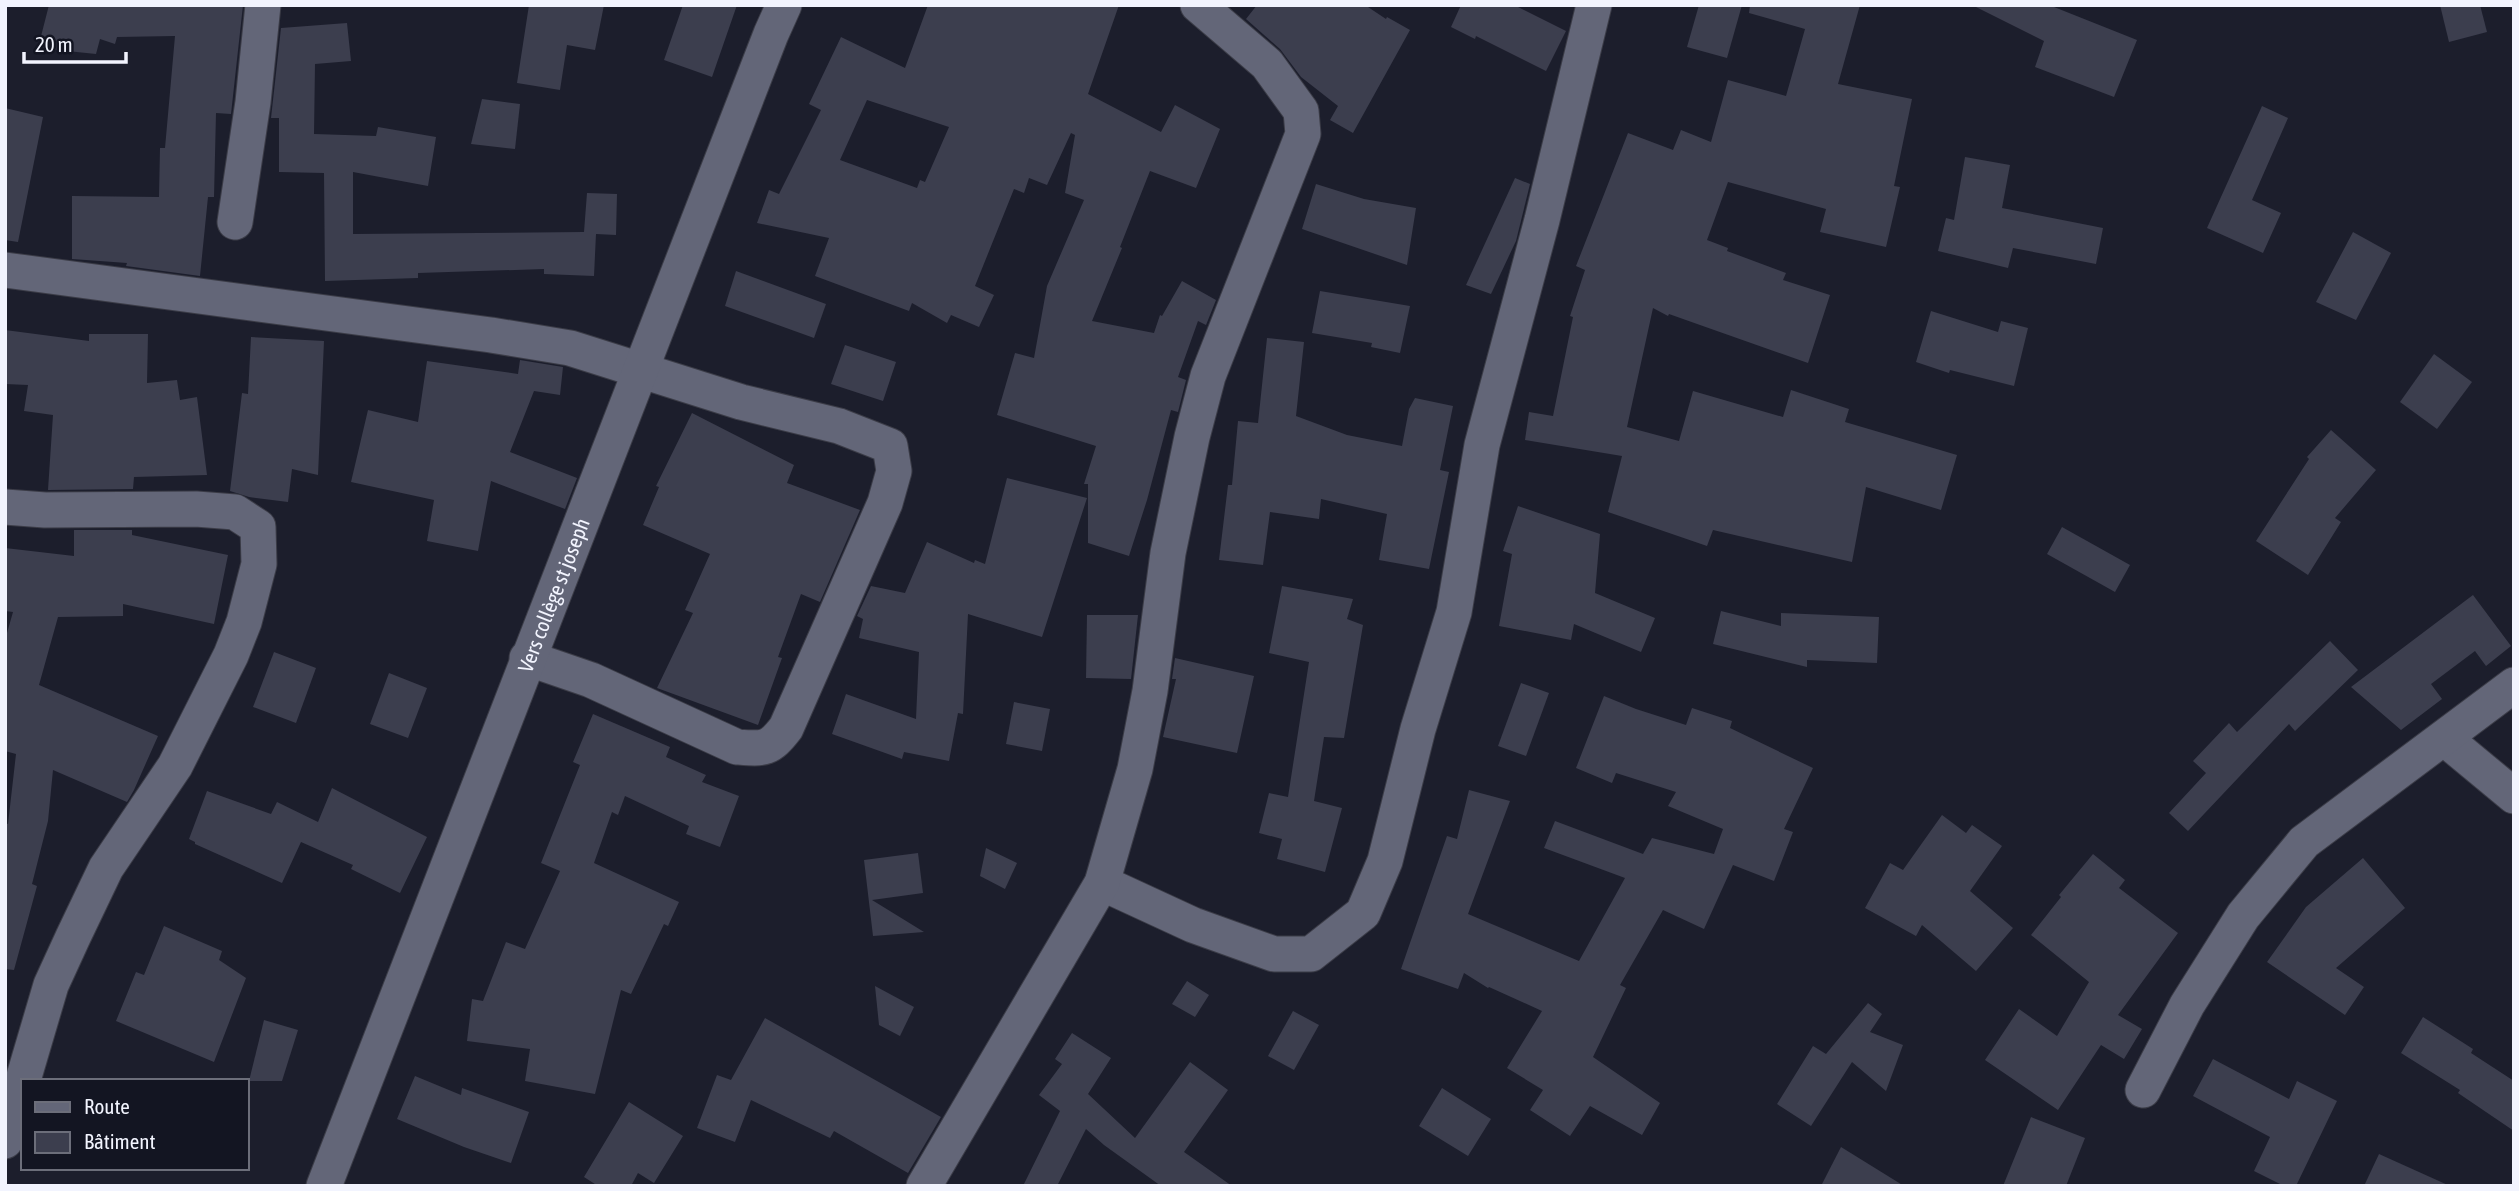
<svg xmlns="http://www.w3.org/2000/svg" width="2519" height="1191" viewBox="0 0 2519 1191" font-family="'Asap Condensed',sans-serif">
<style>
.building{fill:#3c3e4e;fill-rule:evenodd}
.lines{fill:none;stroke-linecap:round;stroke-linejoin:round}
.minor-casing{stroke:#3b3c47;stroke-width:37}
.minor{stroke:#636678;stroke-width:35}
.labels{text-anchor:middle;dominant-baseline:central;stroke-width:6;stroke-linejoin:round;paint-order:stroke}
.street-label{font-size:21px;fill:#f2f4fe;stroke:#131522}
</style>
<rect width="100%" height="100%" fill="#1c1e2c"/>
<g class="building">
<polygon points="49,5 243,5 231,114 216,113 214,197 208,197 200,276 126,266 127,263 72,259 72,196 159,197 160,148 165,148 175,36 117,37 115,44 100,39 96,54 38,48"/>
<polygon points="529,5 604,5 595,50 567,45 560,90 517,83"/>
<polygon points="683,5 737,5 712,77 664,60"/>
<path d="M928,5H1119L1088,94L1161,132L1175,105L1220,129L1196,188L1150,171L1120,247L1122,248L1092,321L1154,333L1160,315L1162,316L1182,281L1216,300L1206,325L1198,321L1178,377L1186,380L1178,412L1171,410L1147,500L1129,556L1088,543V484H1084L1096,446L997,415L1015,353L1034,358L1047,286L1084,200L1065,193L1075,135L1071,133L1047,185L1029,178L1024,193L1014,189L975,286L994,295L979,327L951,315L947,323L912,303L909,311L815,276L829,238L757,223L769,190L779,194L821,110L809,104L841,37L905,68ZM867,100L949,127L925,182L920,180L917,188L840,160Z"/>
<polygon points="1257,5 1365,5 1386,19 1387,17 1410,30 1353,133 1330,120 1338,106 1301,77 1280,49 1246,19"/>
<polygon points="1461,5 1514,5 1566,31 1546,71 1476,36 1475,39 1451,27"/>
<polygon points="1699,5 1742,5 1727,58 1687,47"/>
<polygon points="1750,5 1860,5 1838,84 1912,99 1894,186 1900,187 1886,247 1820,232 1826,209 1728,182 1707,240 1728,248 1727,251 1786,273 1783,280 1830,295 1808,363 1700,325 1669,314 1668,316 1653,308 1627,427 1679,441 1693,391 1783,417 1791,390 1849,409 1845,422 1957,455 1941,510 1866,487 1852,562 1713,530 1707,546 1608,512 1622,456 1525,440 1529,412 1553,416 1573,317 1570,316 1585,270 1576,266 1628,133 1673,150 1681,130 1711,142 1728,80 1786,96 1805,29 1749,13"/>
<polygon points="1972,5 2049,5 2137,40 2114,97 2035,67 2044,41"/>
<polygon points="2440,5 2480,5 2487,32 2449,42"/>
<polygon points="347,23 351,61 315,64 314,134 376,136 378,127 436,137 428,186 353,172 353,234 584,232 587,193 617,194 616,235 596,234 594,276 544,274 544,269 418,273 418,278 325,281 324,173 279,172 279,118 271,118 281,28"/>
<polygon points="482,99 520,104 515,149 471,144"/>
<polygon points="2262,106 2288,118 2252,200 2281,213 2263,253 2207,228"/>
<polygon points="5,108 43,117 18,242 5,240"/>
<polygon points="1965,157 2010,165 2002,208 2103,228 2096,264 2013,248 2008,268 1938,251 1946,218 1954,220"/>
<polygon points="1515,178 1530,184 1516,241 1491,294 1466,285"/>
<polygon points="1316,184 1364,199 1416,208 1407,265 1302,229"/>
<polygon points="2353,232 2391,253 2356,320 2316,302"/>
<polygon points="736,271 826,304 814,338 725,306"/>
<polygon points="1320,291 1410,306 1400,353 1371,347 1372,343 1312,333"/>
<polygon points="1931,311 1998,332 2001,321 2028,328 2014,386 1950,370 1949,373 1916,362"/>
<polygon points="5,330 89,341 89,334 148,334 147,383 177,380 180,400 197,397 207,475 134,477 133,489 48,490 53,415 24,411 28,385 5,384"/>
<polygon points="251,337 324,341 318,475 292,469 288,502 249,497 230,491 242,393 248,394"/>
<polygon points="1267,338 1304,342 1296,416 1347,435 1402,446 1409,409 1415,398 1453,406 1440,470 1449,472 1429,569 1379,560 1387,514 1321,499 1319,519 1270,512 1263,565 1219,560 1228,485 1232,485 1238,421 1258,423"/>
<polygon points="845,345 896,362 883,401 831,384"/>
<polygon points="2434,354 2472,382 2437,429 2400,402"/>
<polygon points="520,360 563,367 560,395 534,391 510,452 577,478 565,509 491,481 478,551 427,541 434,500 351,482 368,410 418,422 427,361 518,374"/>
<polygon points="692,413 794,465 787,483 860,510 820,602 801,594 778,657 782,658 758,725 657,688 693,613 685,610 710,554 643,525 659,487 656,486"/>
<polygon points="2331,430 2376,470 2335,518 2341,522 2308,575 2256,541 2309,459 2307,457"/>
<polygon points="1007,478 1087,498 1042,637 968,614 963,714 958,713 949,761 904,752 902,759 832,734 846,694 916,719 919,652 859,638 863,619 857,616 871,586 905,593 927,542 974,563 975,560 985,564"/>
<polygon points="1518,506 1600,534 1595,593 1655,618 1641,652 1574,624 1571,640 1499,626 1512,554 1503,551"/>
<polygon points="2062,527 2130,565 2115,592 2047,554"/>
<polygon points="74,530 132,530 132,535 228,555 214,624 123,604 123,616 58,617 39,685 158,736 134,790 127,802 53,770 48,821 32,884 37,886 14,970 5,969 5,823 8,824 16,754 5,751 5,640 13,612 5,611 5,548 74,556"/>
<polygon points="1282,586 1353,599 1347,619 1363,625 1344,738 1324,737 1314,801 1342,808 1325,872 1277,859 1282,839 1259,833 1269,793 1288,797 1309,662 1269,653"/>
<polygon points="2473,595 2511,646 2486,666 2475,651 2431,684 2442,699 2401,730 2351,687"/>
<polygon points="1721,611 1781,626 1781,613 1879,617 1877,663 1807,660 1807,667 1713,644"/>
<polygon points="1087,615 1138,615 1131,679 1086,678"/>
<polygon points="2330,641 2358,670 2295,731 2289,724 2188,831 2169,813 2206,773 2193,761 2229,723 2237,732"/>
<polygon points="274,652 316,668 296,723 253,707"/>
<polygon points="1175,658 1254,676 1237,753 1163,737 1176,679 1172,679"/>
<polygon points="389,673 427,688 408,738 370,724"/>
<polygon points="1521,683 1549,693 1526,756 1498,746"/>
<polygon points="1604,696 1636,709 1686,725 1692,708 1732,721 1730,728 1813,768 1784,829 1793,832 1774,881 1733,865 1704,929 1663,910 1620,985 1626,988 1593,1057 1660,1103 1642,1135 1590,1106 1570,1136 1530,1110 1543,1090 1507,1068 1542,1011 1489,987 1488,988 1464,973 1458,989 1401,969 1447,836 1457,839 1469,790 1510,801 1468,914 1579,961 1625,878 1544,848 1555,821 1643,854 1652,838 1714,854 1723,829 1668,806 1676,792 1616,773 1612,783 1576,768"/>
<polygon points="1014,702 1050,709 1042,751 1006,744"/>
<polygon points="593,714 670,747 666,757 706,775 702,782 739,796 720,847 686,834 689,826 625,796 618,815 612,812 594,863 679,902 668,926 664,924 631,994 621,990 595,1094 525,1081 530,1049 467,1041 472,999 483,1001 506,942 525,949 560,871 541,863 580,765 573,762"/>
<polygon points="332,788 427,837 400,893 351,869 353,865 301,842 282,883 195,844 195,842 189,839 207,791 271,814 277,802 318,822"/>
<polygon points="1942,815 1966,833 1972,825 2002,846 1970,891 2013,928 1976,971 1922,925 1916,936 1865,908 1890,863 1903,870"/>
<polygon points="986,848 1017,863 1005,889 980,876"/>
<polygon points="918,853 923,893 872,900 924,932 873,936 864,860"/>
<polygon points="2093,854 2125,880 2119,888 2178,933 2118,1015 2142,1029 2124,1059 2101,1045 2058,1110 1985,1060 2019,1009 2057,1036 2089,982 2031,935 2061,897 2059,895"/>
<polygon points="2363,858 2405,908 2336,968 2364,987 2345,1015 2267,962 2306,907"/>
<polygon points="164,926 222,951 219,960 246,978 214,1062 116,1021 136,972 144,975"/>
<polygon points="1187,981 1209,995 1195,1017 1172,1004"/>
<polygon points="875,986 914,1007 900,1036 879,1025"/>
<polygon points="1868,1003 1882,1014 1870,1032 1903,1045 1886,1091 1852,1062 1811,1126 1777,1104 1813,1046 1826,1054"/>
<polygon points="1293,1011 1319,1025 1294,1070 1268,1056"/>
<polygon points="2423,1017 2473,1049 2471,1053 2514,1081 2514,1131 2458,1093 2460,1090 2401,1053"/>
<polygon points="765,1018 941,1117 908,1173 834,1131 830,1138 751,1100 735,1142 697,1128 717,1075 731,1080"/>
<polygon points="264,1020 298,1030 282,1081 249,1081"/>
<polygon points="1072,1033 1111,1058 1088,1094 1135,1138 1190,1062 1228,1090 1184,1152 1232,1186 1161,1186 1104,1145 1086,1129 1057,1186 1023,1186 1060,1111 1039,1095 1062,1064 1055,1059"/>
<polygon points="2213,1059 2289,1099 2297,1081 2337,1101 2296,1186 2284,1186 2254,1171 2270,1137 2193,1096"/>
<polygon points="415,1076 461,1095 462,1088 529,1112 511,1163 464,1147 397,1119"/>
<polygon points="1442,1088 1491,1119 1468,1156 1419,1126"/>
<polygon points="629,1102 683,1136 654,1183 638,1173 631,1186 598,1186 584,1177"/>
<polygon points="2031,1117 2085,1138 2066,1186 2003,1186"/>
<polygon points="1841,1147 1904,1186 1821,1186"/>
<polygon points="2379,1154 2450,1186 2364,1186"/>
</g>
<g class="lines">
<defs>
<g id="minor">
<polyline points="235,222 253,102 263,5"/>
<path d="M5,270L491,335L570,348L741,402L839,426L890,446L894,471L885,503L786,728C769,750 764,749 737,747L591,680L527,658"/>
<polyline points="5,507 45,510 196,509 235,512 258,527 259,564 244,622 231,655 175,766 106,868 73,937 51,985 5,1141"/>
<polyline points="2444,738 2514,796"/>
<polyline points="1102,883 1193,925 1274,954 1311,954 1363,913 1385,861 1418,729 1454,612 1482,445 1542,220 1594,5"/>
<polyline points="2143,1090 2187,1005 2243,916 2304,842 2514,685"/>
<path id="s1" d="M324,1186L771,34L784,5"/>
<polyline points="924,1186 1102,883 1135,769 1150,691 1168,553 1192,437 1208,376 1303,134 1301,111 1267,64 1198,5"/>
</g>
</defs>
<use href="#minor" class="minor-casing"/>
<use href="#minor" class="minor"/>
</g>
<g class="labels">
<g class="street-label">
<text stroke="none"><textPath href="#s1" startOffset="634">Vers collège st joseph</textPath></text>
</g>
</g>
<rect width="2519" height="1191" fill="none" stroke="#f2f4fe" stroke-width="14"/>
<rect x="21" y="1079" width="228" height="91" fill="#131522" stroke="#6c6e7a" stroke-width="2"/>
<rect x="35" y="1102" width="35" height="10" fill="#636678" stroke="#6c6e7a" stroke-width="2"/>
<text x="84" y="1114" font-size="21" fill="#f2f4fe">Route</text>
<rect x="35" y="1132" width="35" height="21" fill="#3c3e4e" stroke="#6c6e7a" stroke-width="2"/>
<text x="84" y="1149" font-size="21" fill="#f2f4fe">Bâtiment</text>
<path d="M24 52v10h102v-10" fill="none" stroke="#f2f4fe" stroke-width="3.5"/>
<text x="35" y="52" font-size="21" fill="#f2f4fe" stroke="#131522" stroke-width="5" paint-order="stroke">20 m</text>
</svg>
